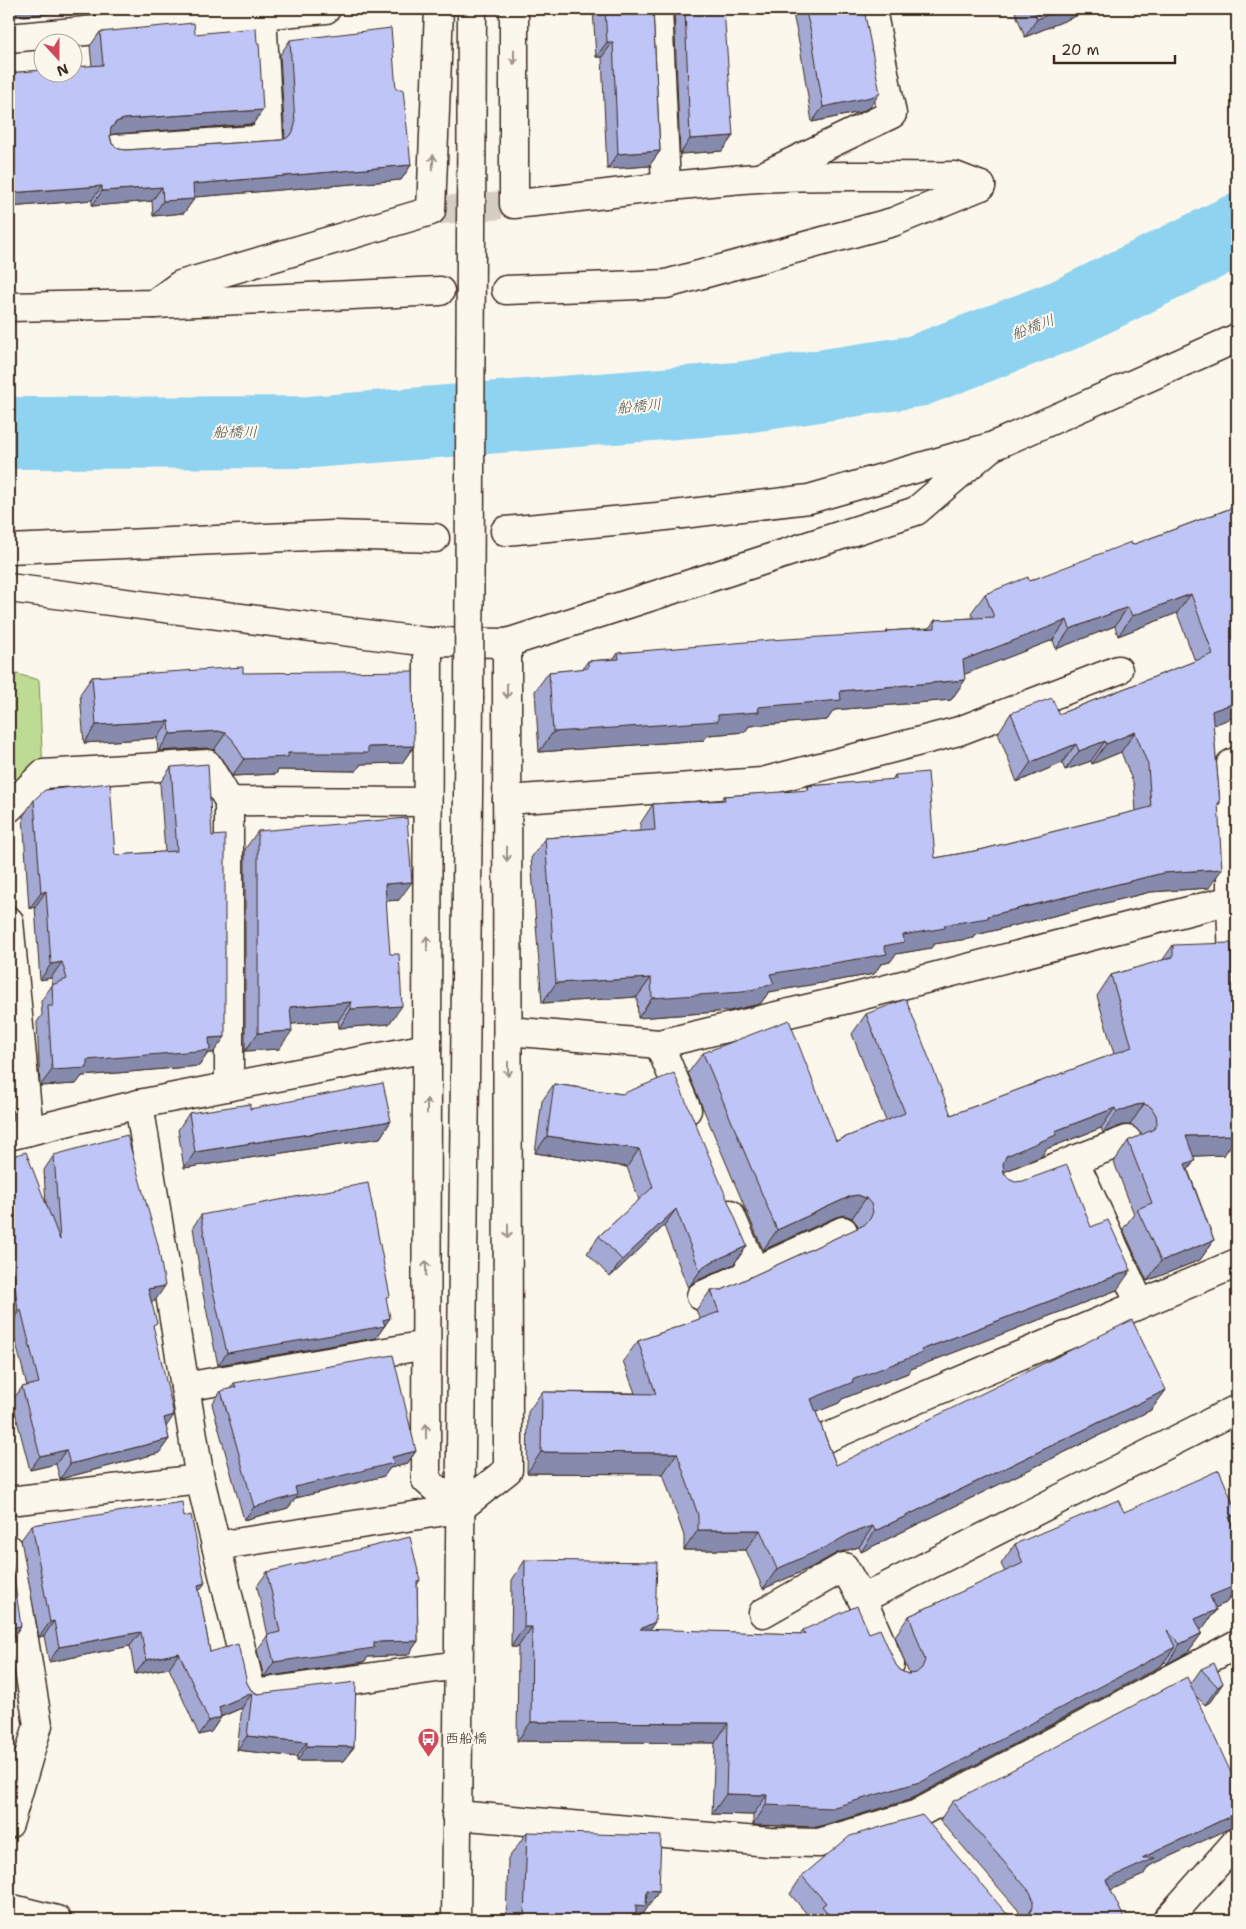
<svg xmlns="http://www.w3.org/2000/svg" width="1246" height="1929" viewBox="0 0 1246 1929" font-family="'Shantell Sans','Klee One',sans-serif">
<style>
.green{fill:#bedb93;stroke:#7c8258}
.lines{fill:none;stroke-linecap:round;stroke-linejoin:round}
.river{stroke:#8fd3f1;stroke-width:72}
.minor-tunnel{stroke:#d5cec3;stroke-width:28;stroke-dasharray:28 14;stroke-linecap:butt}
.minor-casing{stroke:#3b2a1e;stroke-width:31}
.tertiary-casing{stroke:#3b2a1e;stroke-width:31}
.minor{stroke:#fbf7ec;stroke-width:28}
.tertiary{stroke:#fbf7ec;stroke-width:28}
.tertiary-bridge-casing{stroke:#3b2a1e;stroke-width:31;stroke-linecap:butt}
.tertiary-bridge{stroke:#fbf7ec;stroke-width:28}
.wall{fill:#a4a9d4;stroke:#3b2a1e}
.shaded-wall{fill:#868aad;stroke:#3b2a1e}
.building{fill:#bfc5f7;stroke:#3b2a1e}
.oneway{stroke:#9b9085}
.labels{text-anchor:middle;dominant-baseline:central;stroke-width:4;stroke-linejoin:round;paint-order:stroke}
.poi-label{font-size:14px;fill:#3b2a1e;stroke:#fbf7ec;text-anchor:start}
.water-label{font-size:15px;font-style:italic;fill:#505453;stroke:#fbf7ec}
</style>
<rect width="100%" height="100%" fill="#fbf7ec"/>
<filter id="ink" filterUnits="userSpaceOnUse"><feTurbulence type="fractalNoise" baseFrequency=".02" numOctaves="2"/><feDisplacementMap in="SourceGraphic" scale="10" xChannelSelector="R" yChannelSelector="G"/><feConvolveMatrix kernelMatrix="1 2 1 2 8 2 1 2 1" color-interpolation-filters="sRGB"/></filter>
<g filter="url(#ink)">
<polygon class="green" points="9,672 39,680 43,774 9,808"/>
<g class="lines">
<polyline class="river" points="9,433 311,432 738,398 917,371 1064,315 1237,230"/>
<polyline class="minor-tunnel" points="431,211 514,204"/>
<defs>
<g id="minor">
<path d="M514,9V204C596,197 676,183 758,178C823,174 890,177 955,176L981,186"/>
<polyline points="658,9 666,186"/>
<polyline points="9,38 326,9"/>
<polyline points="115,149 269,139 262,15"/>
<polyline points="767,174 892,114 872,9"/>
<polyline points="506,290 666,284 893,222 981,186"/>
<polyline points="154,304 440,291"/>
<polyline points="9,307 154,304 180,285 431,211 439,9"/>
<polyline points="505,531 657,517 809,499 991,447 1237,338"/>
<polyline points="9,549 333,535 435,538"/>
<polyline points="9,588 428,642 507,643 916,511 991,447"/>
<polyline points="428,642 426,1480 459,1509"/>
<polyline points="1237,761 1231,764 1231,900 1237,1087"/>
<polyline points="507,800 762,782 959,731 1118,670"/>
<polyline points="9,808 43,774 207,764 229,801 427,802"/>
<polyline points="9,921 29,1131"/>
<polyline points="508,1031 659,1044 848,999 1231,900"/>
<polyline points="659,1044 687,1110"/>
<polyline points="229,1086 229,801"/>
<polyline points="139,1104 200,1479 252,1694 458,1665"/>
<polyline points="9,1136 139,1104 427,1048"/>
<polyline points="1074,1160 1140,1304"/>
<polyline points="1004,1187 1127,1140"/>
<polyline points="730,1214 755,1272"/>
<polyline points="701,1296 843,1231"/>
<polyline points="185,1387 426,1345"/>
<polyline points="826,1438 1237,1263"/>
<polyline points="9,1501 200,1479"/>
<polyline points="216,1546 459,1509 508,1470 507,643"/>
<polyline points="9,1549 38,1725 9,1824"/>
<polyline points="862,1599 890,1664"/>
<polyline points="763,1613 844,1567 862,1599 1237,1409"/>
<polyline points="456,1815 769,1842 819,1843 915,1815 1237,1644"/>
<polyline points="9,1908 57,1920"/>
<polyline points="1167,1920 1237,1841"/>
</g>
<polyline id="tertiary" points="456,1920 469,700"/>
</defs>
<use href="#minor" class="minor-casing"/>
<use href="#tertiary" class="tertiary-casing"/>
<use href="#minor" class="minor"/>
<use href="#tertiary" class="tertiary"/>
<defs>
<polyline id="tertiary-bridge" points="469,700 472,9"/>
</defs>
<use href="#tertiary-bridge" class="tertiary-bridge-casing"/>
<use href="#tertiary-bridge" class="tertiary-bridge"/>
</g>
<g class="wall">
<polygon points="9,9 157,9 88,15 87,11"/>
<polygon points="593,9 653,9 660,151 649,166 607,169 602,57 596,57"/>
<polygon points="674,9 724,9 722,151 680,154"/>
<polygon points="792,9 864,9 870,107 861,112 812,122 800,47"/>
<polygon points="1014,9 1093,9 1025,37"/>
<polygon points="100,32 195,34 253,124 114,134 110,135 112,144 119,149 126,150 281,140 285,139 280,55 290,40 396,89 411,165 401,180 194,197 194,199 184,213 153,216 152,201 92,206 92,200 9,207 9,73 92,66 90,46"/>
<polygon points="1237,502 1237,716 1213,725 1220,803 1218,806 1209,888 1150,892 976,935 974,938 934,944 931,948 896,954 890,962 881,964 874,974 769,992 760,1004 729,1011 638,1018 637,997 542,1003 531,858 545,838 640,831 640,824 653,804 721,800 724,796 805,791 808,786 892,780 895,775 935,858 980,850 1136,811 1134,785 1121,752 1092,764 1091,761 1065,770 1062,763 1017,782 998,733 1011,713 1059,714 1195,661 1177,613 1118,636 1115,626 1056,649 1053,640 964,674 965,680 951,700 834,710 827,720 749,726 745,732 708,735 704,740 539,752 535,691 549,672 582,669 588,661 614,659 618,653 886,634 887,631 929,628 935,620 973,618 971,613 985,594 1029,581 1132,545 1234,507"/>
<polygon points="243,673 414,746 402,763 361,764 356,771 278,770 276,774 232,776 220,756 214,750 206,748 158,751 157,738 84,743 80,694 92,677"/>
<polygon points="171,767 213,1053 208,1053 199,1066 82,1076 76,1084 40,1086 37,1022 42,1015 41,1001 53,984 51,978 40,980 35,907 29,909 23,816 34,800 115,855 165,852 160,783"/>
<polygon points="258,831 399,900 386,901 389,1024 339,1028 338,1021 291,1024 279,1049 245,1051 245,849"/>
<polygon points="1173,945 1237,1106 1237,1136 1224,1155 1193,1156 1195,1160 1188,1170 1214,1240 1200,1260 1147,1281 1123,1229 1134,1214 1114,1162 1128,1141 1142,1135 1136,1128 1130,1125 1122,1125 1103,1133 1101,1128 1046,1149 1042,1156 1004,1172 1009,1179 1091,1227 1117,1290 911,1369 908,1373 842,1399 839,1403 816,1412 836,1465 1166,1390 1151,1410 861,1552 859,1547 837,1553 812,1567 763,1589 746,1550 684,1550 684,1536 663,1474 527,1473 528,1412 542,1392 635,1393 623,1361 638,1341 700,1319 696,1310 711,1290 722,1290 858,1228 857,1224 852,1218 844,1215 836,1217 763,1250 688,1073 703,1053 836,1141 886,1121 852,1034 866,1014 951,1115 1114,1054 1097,996 1111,975 1162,961"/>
<polygon points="554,1084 622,1094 747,1246 734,1264 694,1282 688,1288 664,1226 610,1277 587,1253 599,1236 639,1200 627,1167 535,1153 542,1101"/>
<polygon points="250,1109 391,1121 380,1138 184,1168 178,1130 189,1113"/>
<polygon points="54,1155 155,1301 151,1301 153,1328 166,1427 169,1439 159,1453 60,1479 56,1464 30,1470 12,1401 22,1387 27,1386 11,1324 9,1324 9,1157 46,1205 44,1170"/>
<polygon points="201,1215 390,1318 376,1338 218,1365 203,1294 193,1227"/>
<polygon points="234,1383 416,1451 407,1464 390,1468 384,1476 296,1498 288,1508 244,1520 212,1404 221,1391 230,1389"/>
<polygon points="1124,1512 1232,1522 1237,1534 1237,1555 1235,1558 1237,1563 1237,1588 1226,1603 1215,1608 1216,1610 1202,1629 1200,1630 1202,1633 1188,1652 1167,1664 1165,1662 1161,1666 909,1800 817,1827 753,1825 753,1815 712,1814 715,1743 517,1741 518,1647 511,1647 512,1580 525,1560 650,1630 800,1634 803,1630 869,1633 901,1671 908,1674 909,1674 895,1636 909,1616 1005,1572 1001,1564 1015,1544"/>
<polygon points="32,1525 199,1591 210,1652 247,1683 251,1690 354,1747 343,1761 297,1761 297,1757 237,1750 242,1708 221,1717 211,1732 199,1735 169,1668 135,1674 130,1646 49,1662 44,1636 39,1637 21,1540"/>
<polygon points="267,1572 420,1580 417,1585 418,1641 408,1655 368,1657 364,1662 264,1677 257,1650 268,1635 257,1586"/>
<polygon points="1201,1669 1223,1683 1210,1702 1205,1705 1194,1694 1235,1826 1149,1866 1143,1875 1110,1890 1125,1920 812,1920 790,1894 802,1876 1006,1913 1014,1917 1021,1918 1018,1910 940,1820 952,1802 1190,1685"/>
<polygon points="527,1832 659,1891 641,1917 638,1917 636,1920 506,1920 508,1859"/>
</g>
<g class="shaded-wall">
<polygon points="9,9 89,9 87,11 9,17"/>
<polygon points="92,9 157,9 88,15"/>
<polygon points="1062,9 1093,9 1025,37 1037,19"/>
<polygon points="607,42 613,42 602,57 596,57"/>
<polygon points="880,93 870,107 861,112 812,122 823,107"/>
<polygon points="263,110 253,124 114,134 106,136 111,128 116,122 124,119"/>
<polygon points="733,136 722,151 680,154 690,139"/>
<polygon points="660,151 649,166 607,169 618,154"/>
<polygon points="411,165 401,180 183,198 193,184"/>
<polygon points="102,186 92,200 9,207 9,193"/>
<polygon points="162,187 152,201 92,206 102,191"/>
<polygon points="194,199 184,213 153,216 163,201"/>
<polygon points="1191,594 1177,613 1118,636 1132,616"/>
<polygon points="1128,607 1115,626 1056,649 1070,629"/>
<polygon points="1067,620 1053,640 950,680 963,660"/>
<polygon points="965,680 951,700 834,710 827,720 749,726 745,732 708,735 704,740 539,752 553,732 718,715 840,691"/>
<polygon points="1237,702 1237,716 1198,731 1212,711"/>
<polygon points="169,721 157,738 84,743 96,725"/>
<polygon points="218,731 226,733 214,750 206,748 158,751 170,734"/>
<polygon points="1135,732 1121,752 1092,764 1106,744"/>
<polygon points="1105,741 1091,761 1065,770 1079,751"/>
<polygon points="1076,744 1062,763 1017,782 1031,762"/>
<polygon points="414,746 402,763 361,764 356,771 278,770 276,774 232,776 244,759 288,753 368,747"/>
<polygon points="1222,869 1209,888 1150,892 976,935 974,938 934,944 931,948 896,954 890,962 881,964 874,974 769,992 760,1004 729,1011 638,1018 652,998 770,974 884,946 903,935 944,925 988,916 1163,873"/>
<polygon points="412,882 399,900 372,902 385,884"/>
<polygon points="46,891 35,907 29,909 41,893"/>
<polygon points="62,962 51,978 40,980 51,964"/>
<polygon points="651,978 637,997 542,1003 556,983"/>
<polygon points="351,1002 338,1021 277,1025 290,1007"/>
<polygon points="402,1006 389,1024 339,1028 351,1009"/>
<polygon points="292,1031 279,1049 245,1051 258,1033"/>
<polygon points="225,1037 213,1053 208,1053 199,1066 82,1076 76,1084 40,1086 52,1070 87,1060 209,1038"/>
<polygon points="1144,1104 1130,1125 1122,1125 1103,1133 1117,1112 1136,1105"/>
<polygon points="1115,1108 1101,1128 1046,1149 1042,1156 992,1177 1006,1156 1055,1131"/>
<polygon points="391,1121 380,1138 184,1168 195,1152"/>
<polygon points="1237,1135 1237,1136 1224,1155 1172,1157 1186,1136"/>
<polygon points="547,1136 639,1149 627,1167 535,1153"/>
<polygon points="1195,1160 1181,1180 1185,1164"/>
<polygon points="858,1195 866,1198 852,1218 844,1215 836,1217 763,1250 777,1230 851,1196"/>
<polygon points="676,1209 664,1226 610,1277 622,1260"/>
<polygon points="1214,1240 1200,1260 1147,1281 1161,1261"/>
<polygon points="747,1246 734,1264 694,1282 688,1288 700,1271 707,1264"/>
<polygon points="1131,1270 1117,1290 911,1369 908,1373 842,1399 839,1403 797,1420 811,1399 852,1380 921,1350"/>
<polygon points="165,1286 155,1301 138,1303 148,1289"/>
<polygon points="18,1310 21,1310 11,1324 9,1324"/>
<polygon points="390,1318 376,1338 218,1365 227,1353"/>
<polygon points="1166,1390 1151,1410 861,1552 875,1531"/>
<polygon points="174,1415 164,1430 164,1418"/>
<polygon points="169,1439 159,1453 60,1479 70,1464"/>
<polygon points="66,1450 56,1464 30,1470 40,1456"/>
<polygon points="416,1451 407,1464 390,1468 384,1476 296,1498 288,1508 244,1520 254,1507 295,1487 392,1457"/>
<polygon points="541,1452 677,1453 663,1474 527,1473"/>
<polygon points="1237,1514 1237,1515 1224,1533 1229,1517"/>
<polygon points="873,1526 859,1547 837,1553 812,1567 763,1589 777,1569 851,1533"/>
<polygon points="698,1530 760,1530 746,1550 684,1550"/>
<polygon points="1237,1550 1237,1555 1229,1567 1232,1552"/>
<polygon points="1237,1573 1237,1588 1226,1603 1196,1616 1210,1596"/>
<polygon points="205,1583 194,1598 198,1585"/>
<polygon points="1216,1610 1202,1629 1181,1638 1195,1619"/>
<polygon points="54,1621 44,1636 39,1637 50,1622"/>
<polygon points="655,1622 642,1642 640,1629"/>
<polygon points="21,1626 9,1643 9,1628"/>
<polygon points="524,1627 532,1627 518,1647 511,1647"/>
<polygon points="141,1632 130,1646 49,1662 59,1647"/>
<polygon points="1202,1633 1188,1652 1167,1664 1180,1644"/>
<polygon points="418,1641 408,1655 368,1657 364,1662 264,1677 274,1662 374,1642"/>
<polygon points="1175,1647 1161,1666 909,1800 817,1827 753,1825 766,1805"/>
<polygon points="179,1653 169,1668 135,1674 146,1660"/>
<polygon points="1223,1683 1210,1702 1205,1705 1218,1687"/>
<polygon points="252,1693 242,1708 217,1718 221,1717 211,1732 199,1735 219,1707"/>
<polygon points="531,1722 728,1723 715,1743 517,1741"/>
<polygon points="247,1736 307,1742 297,1757 237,1750"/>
<polygon points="307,1746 354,1747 343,1761 297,1761"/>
<polygon points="726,1794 767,1795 753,1815 712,1814"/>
<polygon points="1237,1813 1237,1823 1235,1826 1149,1866 1143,1875 1094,1898 1106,1880 1142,1858"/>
<polygon points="647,1890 659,1891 641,1917 638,1917 636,1920 626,1920"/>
</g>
<g class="building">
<polygon points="605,9 653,9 660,151 618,154 613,42 607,42"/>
<polygon points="685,9 724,9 733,136 690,139"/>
<polygon points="805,9 864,9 880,93 871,97 823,107 811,32"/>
<polygon points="1033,9 1062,9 1037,19"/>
<polygon points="194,23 195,34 256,28 257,43 259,43 263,110 124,119 116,122 111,128 110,136 112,144 119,149 126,150 281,140 287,138 293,132 295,124 290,40 391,28 396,89 403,89 411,165 193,184 194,199 163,201 162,187 102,191 102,186 9,193 9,73 42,70 42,72 72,72 72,67 103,65 100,32"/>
<polygon points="1237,506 1237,702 1212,711 1220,803 1218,803 1222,869 1163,873 988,916 988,918 944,925 945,928 903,935 904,942 884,946 887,954 770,974 774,984 743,992 652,998 651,978 556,983 545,838 655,830 653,804 725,800 724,796 809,790 808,786 896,779 895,775 928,772 935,858 980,850 1151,807 1148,765 1135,732 1106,744 1105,741 1079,751 1076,744 1031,762 1011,713 1052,698 1059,714 1213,654 1191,594 1132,616 1128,607 1070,629 1067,620 1065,621 963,660 965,680 840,691 841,700 758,707 759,712 718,715 718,721 553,732 549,672 588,668 588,661 619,659 618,653 770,640 887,633 887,631 935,628 935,620 994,617 985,594 1028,577 1029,581 1131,542 1132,545"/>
<polygon points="243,667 243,673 413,671 414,746 368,747 368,753 288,753 288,757 244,759 232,739 226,733 218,731 170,734 169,721 96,725 92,677"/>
<polygon points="208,764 212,836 225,835 225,1037 209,1038 210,1050 87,1060 87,1068 52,1070 48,1006 53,1006 52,985 67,979 62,962 51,964 46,891 41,893 34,800 45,790 110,783 115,855 177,851 171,767"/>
<polygon points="407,818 412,882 385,884 390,954 399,954 402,1006 351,1009 351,1002 290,1007 292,1031 258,1033 258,831"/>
<polygon points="1231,943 1237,1106 1237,1135 1186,1136 1195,1160 1185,1164 1214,1240 1161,1261 1137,1209 1152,1203 1128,1141 1154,1129 1157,1123 1156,1115 1151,1107 1144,1104 1136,1105 1117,1112 1115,1108 1055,1131 1056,1135 1006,1156 1003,1164 1004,1173 1009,1179 1015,1182 1023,1181 1067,1165 1091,1227 1108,1220 1131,1270 921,1350 922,1353 852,1380 853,1382 811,1399 836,1465 1132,1320 1166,1390 875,1531 873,1526 851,1533 826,1547 777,1569 760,1530 698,1530 698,1515 677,1453 541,1452 542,1392 656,1394 638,1341 719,1312 711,1290 722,1290 864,1225 870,1219 873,1212 871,1204 866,1198 858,1195 851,1196 777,1230 703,1053 789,1020 836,1141 905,1113 866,1014 906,999 951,1115 1132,1047 1111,975 1173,957 1173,945"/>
<polygon points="674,1073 747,1246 707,1264 700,1271 676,1209 622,1260 599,1236 653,1187 639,1149 547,1136 554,1084 622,1094"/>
<polygon points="383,1083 391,1121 195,1152 189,1113 250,1104 250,1109"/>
<polygon points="127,1135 158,1245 165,1286 148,1289 157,1323 153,1325 174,1415 164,1418 169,1439 70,1464 66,1450 40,1456 22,1387 39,1383 21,1310 18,1310 9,1238 9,1157 26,1152 60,1240 54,1155"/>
<polygon points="368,1183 390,1296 386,1297 390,1318 383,1320 385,1326 227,1353 211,1282 201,1215"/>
<polygon points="393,1355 416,1451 392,1457 394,1463 295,1487 297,1495 254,1507 221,1391 236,1387 234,1383"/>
<polygon points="1219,1470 1237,1512 1237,1514 1229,1517 1237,1534 1237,1550 1232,1552 1237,1563 1237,1573 1235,1574 1237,1578 1237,1585 1210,1596 1216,1610 1195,1619 1202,1633 1180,1644 1167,1630 1175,1647 923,1781 831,1808 766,1805 767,1795 726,1794 728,1723 531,1722 532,1627 524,1627 525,1560 657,1562 655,1622 640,1629 805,1634 803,1630 857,1606 869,1633 880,1629 896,1665 901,1671 908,1674 916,1673 922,1668 925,1660 909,1616 1023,1563 1015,1544 1118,1500 1124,1512"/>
<polygon points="182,1502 184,1517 191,1515 205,1583 198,1585 210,1652 238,1644 247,1683 251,1690 257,1694 356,1682 354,1747 307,1746 307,1742 247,1736 252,1693 219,1707 221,1717 209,1721 179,1653 146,1660 141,1632 59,1647 54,1621 50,1622 32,1525"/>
<polygon points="410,1537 420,1580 417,1581 418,1641 374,1642 374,1648 274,1662 267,1635 280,1632 267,1572"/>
<polygon points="9,1544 21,1626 9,1628"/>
<polygon points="1214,1663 1223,1683 1218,1687 1201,1669"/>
<polygon points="1187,1677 1237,1786 1237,1813 1142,1858 1155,1858 1106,1880 1125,1920 833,1920 822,1906 826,1903 802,1876 850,1836 922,1815 1006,1913 1014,1917 1021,1918 1028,1915 1033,1907 1033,1899 1030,1892 952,1802"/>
<polygon points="527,1832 661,1836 659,1891 647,1890 646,1906 636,1905 636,1920 524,1920"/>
<polygon points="1190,1914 1198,1920 1184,1920"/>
</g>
<defs><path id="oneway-shaft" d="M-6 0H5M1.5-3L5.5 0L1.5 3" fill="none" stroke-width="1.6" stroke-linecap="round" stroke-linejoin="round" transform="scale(1.25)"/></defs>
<g class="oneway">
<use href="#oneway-shaft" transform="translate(514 57) rotate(90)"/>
<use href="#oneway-shaft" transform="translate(433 162) rotate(-88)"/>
<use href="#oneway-shaft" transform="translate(507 691) rotate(90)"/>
<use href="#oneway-shaft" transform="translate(507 854) rotate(90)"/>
<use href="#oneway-shaft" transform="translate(427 943) rotate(-90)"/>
<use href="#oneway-shaft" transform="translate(508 1069) rotate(90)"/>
<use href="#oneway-shaft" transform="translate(427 1106) rotate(-90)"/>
<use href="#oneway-shaft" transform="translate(508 1231) rotate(90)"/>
<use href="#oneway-shaft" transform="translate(426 1268) rotate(-90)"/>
<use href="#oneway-shaft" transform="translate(426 1431) rotate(-90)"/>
</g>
</g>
<defs>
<symbol id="bus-pin" viewBox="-11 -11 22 30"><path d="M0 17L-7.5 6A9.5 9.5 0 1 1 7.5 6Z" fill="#d1495b" stroke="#fbf7ec"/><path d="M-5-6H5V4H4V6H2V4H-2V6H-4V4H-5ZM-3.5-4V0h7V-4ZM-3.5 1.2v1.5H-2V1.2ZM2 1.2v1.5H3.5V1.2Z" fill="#fff"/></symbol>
</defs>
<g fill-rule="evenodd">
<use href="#bus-pin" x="416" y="1726" width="25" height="34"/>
</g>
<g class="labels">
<g class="poi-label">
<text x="445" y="1738">西船橋</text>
</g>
<g class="water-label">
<text transform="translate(1033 327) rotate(-21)">船橋川</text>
<text transform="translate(639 406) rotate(-5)">船橋川</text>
<text x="235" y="432">船橋川</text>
</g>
</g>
<rect width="1246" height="1929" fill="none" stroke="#fbf7ec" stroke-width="30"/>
<rect x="15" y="15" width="1216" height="1899" fill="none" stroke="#3b2a1e" stroke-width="2" filter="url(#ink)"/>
<g transform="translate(58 58) rotate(159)"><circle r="24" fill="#fbf7ec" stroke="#aea59a"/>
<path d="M0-4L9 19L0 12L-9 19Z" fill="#d1495b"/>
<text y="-8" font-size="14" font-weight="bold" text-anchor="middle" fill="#3b2a1e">N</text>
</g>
<path d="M1054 55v8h121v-8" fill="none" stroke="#3b2a1e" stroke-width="2.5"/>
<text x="1061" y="55" font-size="15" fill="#3b2a1e" stroke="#fbf7ec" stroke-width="4" paint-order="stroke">20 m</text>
</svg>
